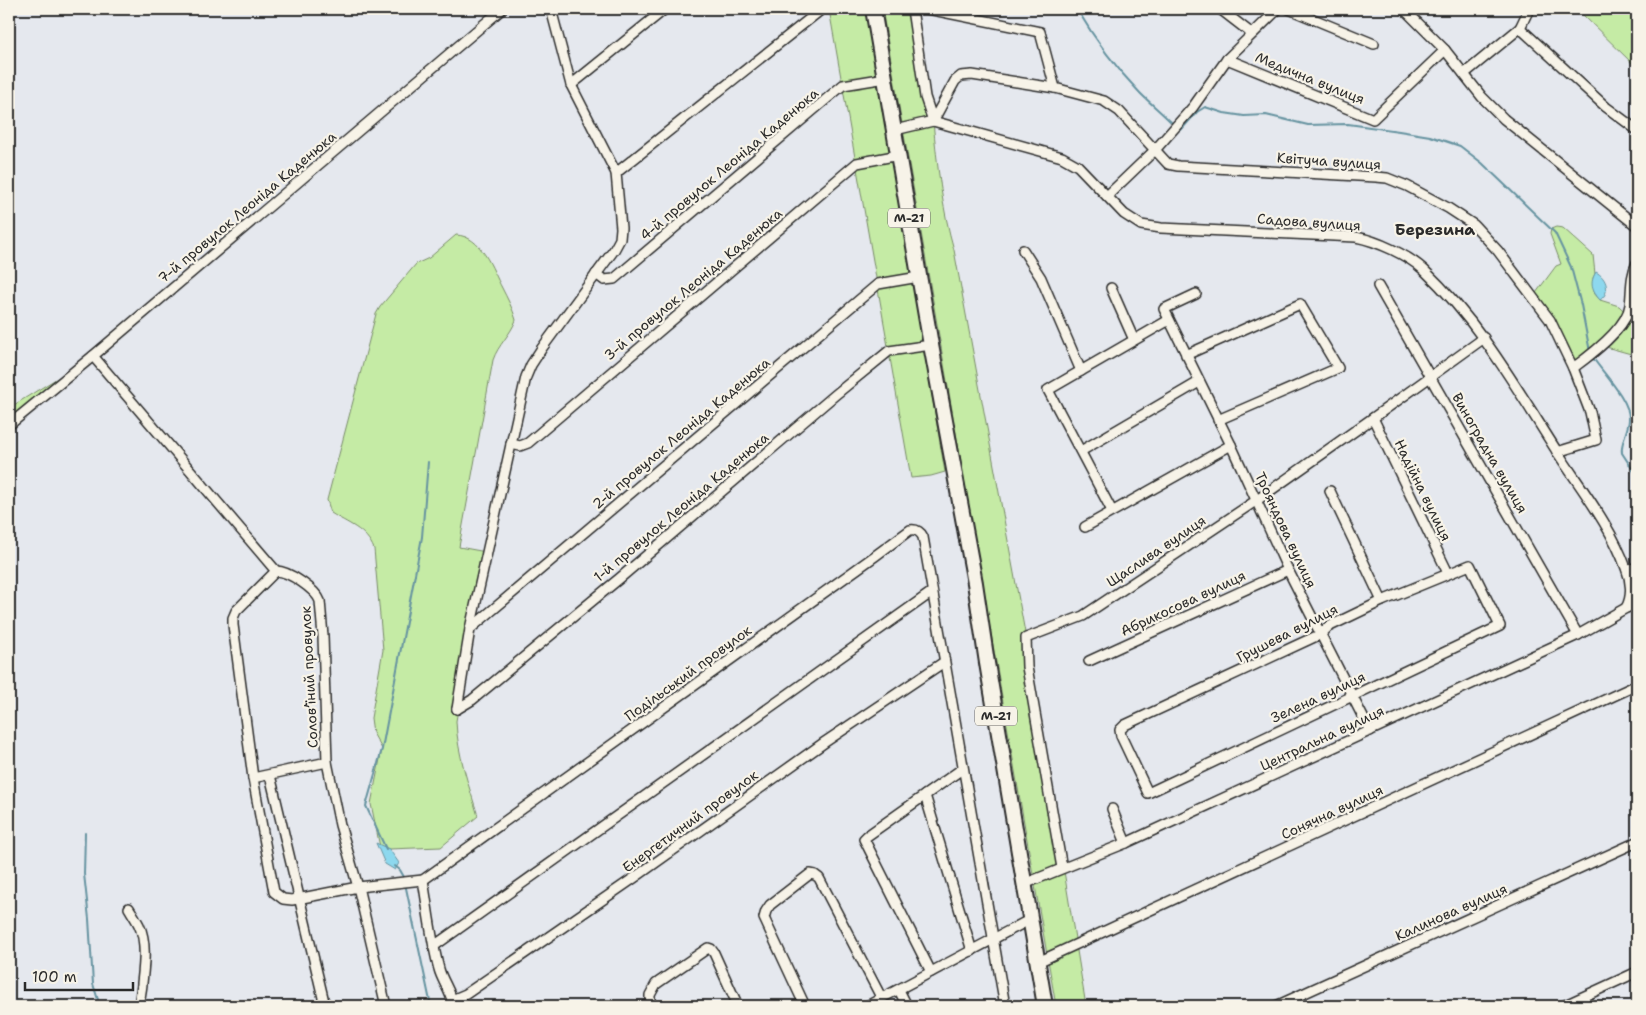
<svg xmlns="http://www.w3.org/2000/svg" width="1646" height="1015" viewBox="0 0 1646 1015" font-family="'Shantell Sans',sans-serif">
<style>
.green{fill:#c5eba5;stroke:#788b68}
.water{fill:#8dd8ee;stroke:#6693a0}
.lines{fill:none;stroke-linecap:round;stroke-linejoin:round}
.stream{stroke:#6693a0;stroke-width:2}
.minor-casing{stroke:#2b2b2b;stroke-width:12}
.trunk-casing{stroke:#2b2b2b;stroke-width:18}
.minor{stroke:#f7f3e8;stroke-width:9}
.trunk{stroke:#f7f3e8;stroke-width:14}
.labels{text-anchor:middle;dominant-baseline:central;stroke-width:4.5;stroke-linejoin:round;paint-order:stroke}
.shield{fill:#f7f3e8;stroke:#686764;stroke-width:1}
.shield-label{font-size:12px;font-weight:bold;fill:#2b2b2b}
.street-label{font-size:14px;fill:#2b2b2b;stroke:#f7f3e8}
.quarter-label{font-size:16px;font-weight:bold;fill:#2b2b2b;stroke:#f7f3e8}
</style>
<rect width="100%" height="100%" fill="#e5e8ee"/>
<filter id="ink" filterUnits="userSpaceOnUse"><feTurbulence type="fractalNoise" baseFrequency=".02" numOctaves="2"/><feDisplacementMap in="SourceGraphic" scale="10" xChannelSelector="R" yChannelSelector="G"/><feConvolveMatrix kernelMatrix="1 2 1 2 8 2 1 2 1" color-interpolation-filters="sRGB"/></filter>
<g filter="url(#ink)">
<g class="green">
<polygon points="829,9 866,9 945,472 931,476 911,478"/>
<path d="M882,9H912L933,121C937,164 942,208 954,250L1026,638L1086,1006H1056Z"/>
<polygon points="1577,9 1637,9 1637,68"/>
<polygon points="1556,227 1563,228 1593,255 1595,274 1593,278 1594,293 1600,300 1619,306 1637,323 1637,354 1631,354 1606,347 1573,368 1533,297 1556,266 1561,264 1550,234 1551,229"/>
<path d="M456,235C482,236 492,269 502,288C507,298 513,309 516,320C511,334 498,345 493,360L459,547L486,552L456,721C457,753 469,786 478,816L441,847L389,849L380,847L371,804L382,749L373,733L371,718L383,650L374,549C366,529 348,524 331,513L327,500L376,314L380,307L416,264L429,258Z"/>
<polygon points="93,356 9,425 9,408"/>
</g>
<g class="water">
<path d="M1596,272C1607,278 1611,292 1600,300C1592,291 1589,283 1596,272Z"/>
<polygon points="376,843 389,849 399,863 395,870 385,864"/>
</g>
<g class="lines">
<g class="stream">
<path d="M1077,9C1094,38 1116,68 1140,93C1150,103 1161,112 1171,122"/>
<polyline points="1181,130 1197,112 1205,107 1224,113 1244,116 1266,115 1308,125 1348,124 1399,131 1430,136 1460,146 1482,163 1555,233 1571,267 1581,305 1590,352"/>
<path d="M1593,358C1603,373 1630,400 1629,419C1629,430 1620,442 1622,453L1637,476"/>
<polyline points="85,833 84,874 89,919 93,984 100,1006"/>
<polyline points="386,849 366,806 382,749 422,537 428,462"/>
<polyline points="395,866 400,870 404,877"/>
<polyline points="406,888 431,1006"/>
</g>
<defs>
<g id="minor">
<polyline points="912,9 925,97 933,121"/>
<polyline points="928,9 1040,32 1055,88"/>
<polyline points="1220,9 1251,33"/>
<polyline points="1289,9 1374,44"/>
<polyline points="1404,9 1445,50 1482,97 1504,119 1637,226"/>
<polyline points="1529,9 1520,28 1606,107 1637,130"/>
<polyline points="1227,59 1373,119 1445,50"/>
<polyline points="1464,74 1520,28"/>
<polyline points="571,85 665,9"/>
<polyline points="933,121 955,81 961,76 972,75 1055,88 1104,101 1119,111 1168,164 1178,166 1376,177 1387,178 1407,186 1448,208 1474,225 1498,251 1550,320 1573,368 1590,412 1596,440 1557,452"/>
<path d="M895,130L933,121L1062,157L1078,166L1124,214L1141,225L1161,228L1356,237C1377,241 1408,255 1424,270C1480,323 1517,389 1558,453C1582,490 1611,526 1626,568C1631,580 1633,596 1626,608"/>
<polyline points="616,173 822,9"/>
<polyline points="1107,196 1155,150 1193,107 1227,59 1278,9"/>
<polyline points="1023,250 1041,278 1081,371"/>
<polyline points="596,274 604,280 614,279 843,85 886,78"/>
<polyline points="1378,286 1578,635"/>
<polyline points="1111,288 1134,340"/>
<polyline points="1196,294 1164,309 1231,445 1288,570 1370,731"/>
<polyline points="1186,355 1300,304 1338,368 1218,420"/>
<polyline points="93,356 276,571"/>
<path d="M1573,368C1591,355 1627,328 1630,305C1632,291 1630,277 1637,263"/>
<polyline points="1373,418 1448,573"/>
<polyline points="9,425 93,356 502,9"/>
<polyline points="511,444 520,446 528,443 857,163 899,155"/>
<polyline points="1081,451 1199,382"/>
<polyline points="1330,491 1382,601"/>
<polyline points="1112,511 1048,390 1169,320"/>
<polyline points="1085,527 1231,445"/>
<polygon points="1470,565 1500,626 1148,793 1121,736 1120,730 1125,725 1321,634 1328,627 1382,601"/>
<polyline points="1627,569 1637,568"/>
<polyline points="470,629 878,284 919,277"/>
<polyline points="1089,661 1288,570"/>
<polyline points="457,709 470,629 526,377 531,365 542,348 614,250 620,239 621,228 616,173 571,85 551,9"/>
<polyline points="457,709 472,700 620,578 835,395 889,351 931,345"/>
<polyline points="270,775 325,1006"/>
<polyline points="253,778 327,762"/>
<polyline points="925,795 972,951"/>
<polyline points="1112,809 1126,843"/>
<polyline points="1062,868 1027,667 1026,638 1083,616 1257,500 1373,418 1484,338"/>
<path d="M423,880C428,909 431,940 439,969C442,981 452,993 453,1005"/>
<polyline points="1024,884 1126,843 1578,635 1626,608 1637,604"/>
<path d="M129,908C132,913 136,919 139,925C147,942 144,965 142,983C142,991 138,1000 141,1006"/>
<polyline points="434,946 932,592"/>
<polyline points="1038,962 1637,685"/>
<polyline points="931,972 864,839 867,836 962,769"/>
<polyline points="899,990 907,1006"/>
<polyline points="452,1000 466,994 634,878 825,742 944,662"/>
<path d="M386,1006L358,887L340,825L327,762L323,636L320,601C316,590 289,571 276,571L236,611L233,618V625L253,778L274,892L283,899L292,900L358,887L423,880L875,556L910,530C916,529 920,531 923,537L1005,1006"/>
<polyline points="650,1006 650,995 656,984 708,948 711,949 714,953 738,1006"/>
<polyline points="805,1006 764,918 766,911 770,905 810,874 815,875 819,878 882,999"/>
<polyline points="867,1006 1031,919"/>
<polyline points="1276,1006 1637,842"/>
<polyline points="1563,1006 1637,972"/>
</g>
<polyline id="trunk" points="873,9 931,345 975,583 987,663 1045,1006"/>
</defs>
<use href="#minor" class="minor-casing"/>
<use href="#trunk" class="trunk-casing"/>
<use href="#minor" class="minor"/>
<use href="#trunk" class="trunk"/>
</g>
</g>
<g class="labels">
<g class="shield">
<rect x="888" y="208.5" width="42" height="19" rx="4"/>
<rect x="975" y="706.5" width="42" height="19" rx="4"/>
</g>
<g class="shield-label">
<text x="909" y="218">М-21</text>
<text x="996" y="716">М-21</text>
</g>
<g class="street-label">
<text transform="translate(1310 78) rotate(22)">Медична вулиця</text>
<text transform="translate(1329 161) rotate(4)">Квітуча вулиця</text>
<text transform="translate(729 164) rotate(-40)">4-й провулок Леоніда Каденюка</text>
<text transform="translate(247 207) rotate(-40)">7-й провулок Леоніда Каденюка</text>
<text transform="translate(1309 222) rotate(4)">Садова вулиця</text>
<text transform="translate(693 284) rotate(-40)">3-й провулок Леоніда Каденюка</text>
<text transform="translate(681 433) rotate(-40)">2-й провулок Леоніда Каденюка</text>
<text transform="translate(1490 453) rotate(60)">Виноградна вулиця</text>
<text transform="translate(1423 490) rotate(64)">Надійна вулиця</text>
<text transform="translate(681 507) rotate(-40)">1-й провулок Леоніда Каденюка</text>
<text transform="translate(1286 530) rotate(65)">Трояндова вулиця</text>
<text transform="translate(1156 551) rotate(-34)">Щаслива вулиця</text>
<text transform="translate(1183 603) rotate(-25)">Абрикосова вулиця</text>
<text transform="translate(1287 633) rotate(-27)">Грушева вулиця</text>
<text transform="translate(688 673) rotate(-36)">Подільський провулок</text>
<text transform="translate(309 677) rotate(-93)">Соловʼїний провулок</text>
<text transform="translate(1318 697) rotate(-25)">Зелена вулиця</text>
<text transform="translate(1322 738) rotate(-25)">Центральна вулиця</text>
<text transform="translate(1332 812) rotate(-25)">Сонячна вулиця</text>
<text transform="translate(690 821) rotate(-36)">Енергетичний провулок</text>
<text transform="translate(1451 912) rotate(-24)">Калинова вулиця</text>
</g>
<g class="quarter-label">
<text x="1435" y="229">Березина</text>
</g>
</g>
<rect width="1646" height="1015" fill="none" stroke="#f7f3e8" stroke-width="30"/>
<rect x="15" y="15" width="1616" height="985" fill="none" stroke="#2b2b2b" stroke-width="2" filter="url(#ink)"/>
<path d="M25 982v8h108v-8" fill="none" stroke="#2b2b2b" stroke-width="2.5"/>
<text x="32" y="982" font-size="15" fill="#2b2b2b" stroke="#f7f3e8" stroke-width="4" paint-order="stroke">100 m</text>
</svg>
